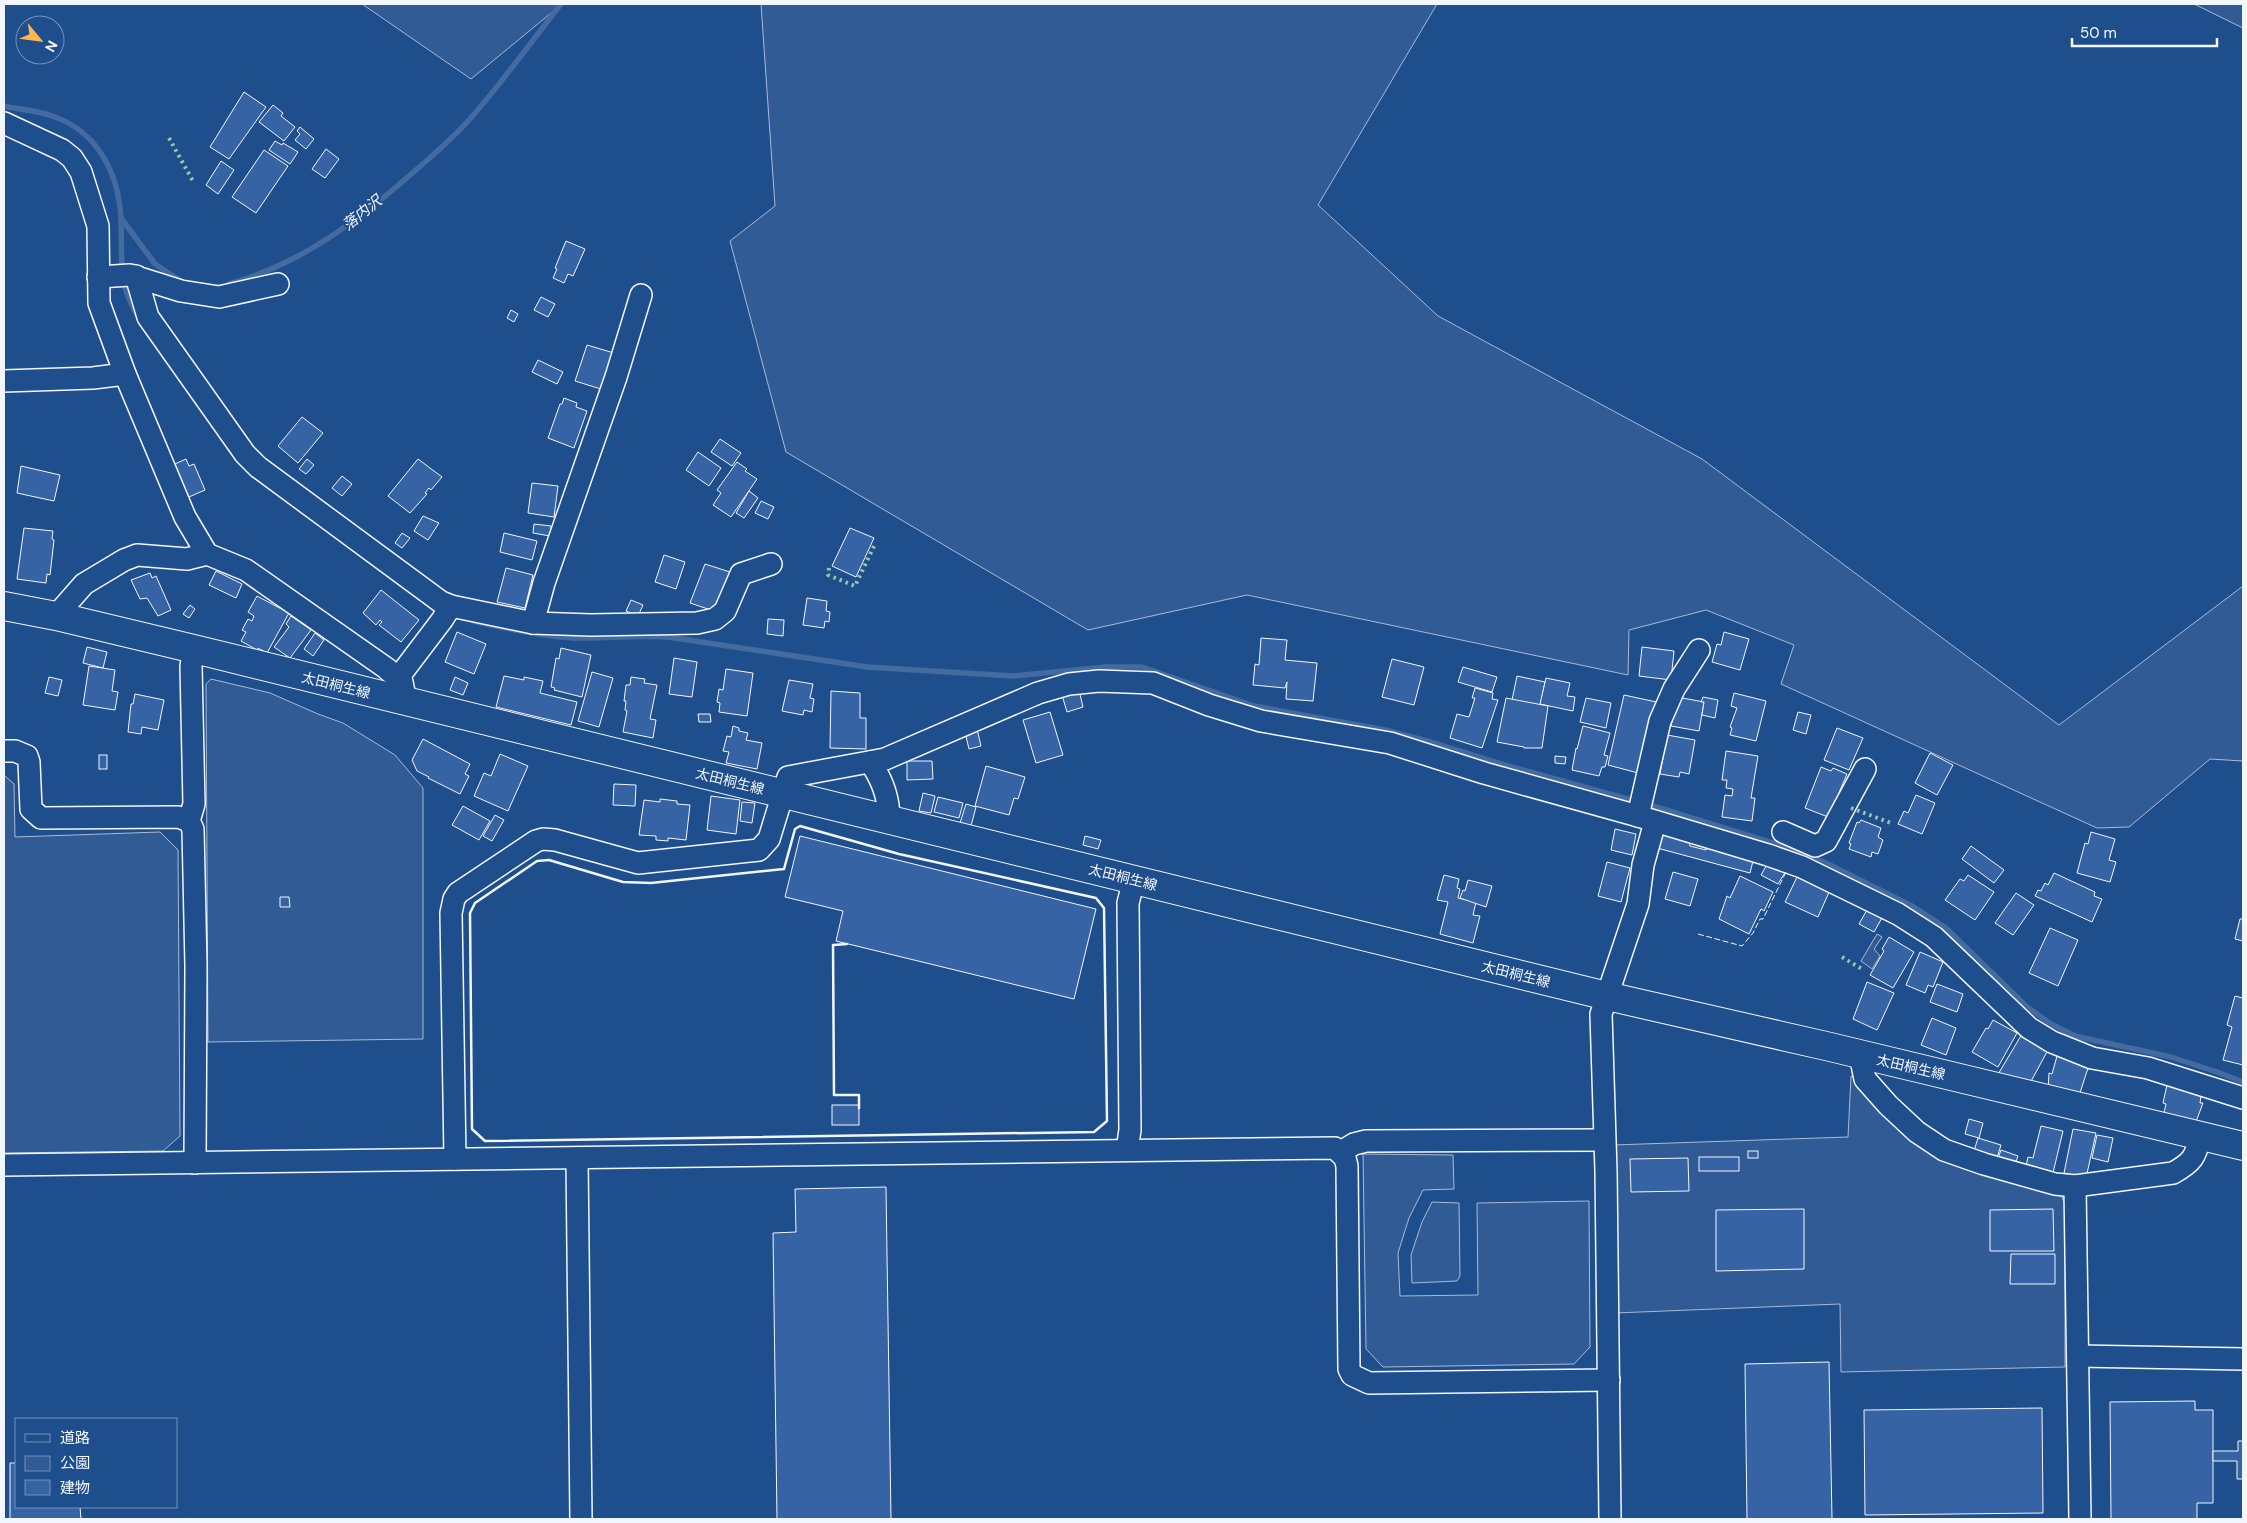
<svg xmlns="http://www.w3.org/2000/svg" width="2247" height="1523" viewBox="0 0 2247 1523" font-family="'DM Sans','Noto Sans JP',sans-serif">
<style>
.green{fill:#305b95;stroke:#a8bbd7}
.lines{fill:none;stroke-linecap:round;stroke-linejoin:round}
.stream{stroke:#446ba0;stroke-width:5.5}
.building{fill:#3563a3;stroke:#f2f6ff}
.minor-casing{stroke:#f2f6ff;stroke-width:24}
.major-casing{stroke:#f2f6ff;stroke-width:30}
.minor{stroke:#1f4e8c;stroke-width:21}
.major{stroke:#1f4e8c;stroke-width:28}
.hedge{stroke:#97c8a6;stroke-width:4;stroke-dasharray:2.5 4;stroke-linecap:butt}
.fence{stroke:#f2f6ff;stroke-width:1;stroke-dasharray:6 2.5;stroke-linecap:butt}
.wall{stroke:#f2f6ff;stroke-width:2.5}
.labels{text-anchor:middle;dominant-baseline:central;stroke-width:4;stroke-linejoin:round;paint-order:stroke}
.street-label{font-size:14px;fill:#f2f6ff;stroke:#1f4e8c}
.water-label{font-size:15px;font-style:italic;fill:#f2f6ff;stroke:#1f4e8c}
</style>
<rect width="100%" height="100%" fill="#1f4e8c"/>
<g class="green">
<polygon points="362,4 562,4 471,79"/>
<polygon points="761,4 1437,4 1318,205 1438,316 1702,459 2059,725 2243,586 2243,761 2210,759 2129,827 2097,828 1781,684 1794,645 1706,610 1629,630 1628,675 1247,595 1088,630 786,452 730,241 775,206"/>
<polygon points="2194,4 2243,4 2243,28"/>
<polygon points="211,679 270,693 318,714 343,723 395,755 423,788 423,1039 208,1042 206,684"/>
<polygon points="4,775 14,784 15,837 160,832 178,850 180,1136 163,1151 4,1153"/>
<polygon points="1877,934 1882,937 1874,949 1880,956 1872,969 1861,961"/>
<polygon points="1851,1076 1855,1077 1895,1123 2059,1191 2065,1204 2065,1367 1841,1372 1840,1304 1615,1313 1613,1145 1848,1137"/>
<polygon points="1363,1154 1453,1155 1454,1189 1423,1190 1409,1218 1398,1253 1400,1296 1478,1295 1477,1203 1589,1201 1590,1347 1574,1364 1383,1367 1366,1349"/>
<polygon points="1432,1202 1459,1203 1460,1276 1457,1281 1412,1283 1411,1255 1422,1222"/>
</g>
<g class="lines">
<g class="stream">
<path d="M4,106C20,110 37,110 52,116C98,131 119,174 121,220C122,241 120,263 124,284C127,297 133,308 139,319"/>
<polyline points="121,218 155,264 179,280"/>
<path d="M229,284C298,265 355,223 409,176C430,158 451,140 469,120C502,83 531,42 561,4"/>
<path d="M473,621C507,629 540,636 575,638C608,639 641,634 675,638L867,667L1013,676L1106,667H1142L1254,706L1385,730L1427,741L1501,764L1653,806L1793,849L1828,864L1912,906L1946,928L2027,1007L2051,1024L2075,1036L2171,1057L2217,1072L2243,1082"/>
</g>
</g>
<g class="building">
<polygon points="244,92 266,107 229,159 210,147"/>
<polygon points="273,105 283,113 281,116 295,127 284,141 259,122"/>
<polygon points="300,127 314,139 306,149 295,140 300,134 297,131"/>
<polygon points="275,141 282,145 283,143 298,152 290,164 269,150"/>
<polygon points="326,149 339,159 325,178 312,169"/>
<polygon points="264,150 288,166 256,213 232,197"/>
<polygon points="221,161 234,170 218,194 206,185"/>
<polygon points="566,241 585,249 573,276 568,274 564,283 553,278 557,269 555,268"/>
<polygon points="541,297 555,304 548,317 534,310"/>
<polygon points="511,310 518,314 514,322 507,318"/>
<polygon points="587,345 614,353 604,390 575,381"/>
<polygon points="538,360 563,372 557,384 532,372"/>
<polygon points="564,398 577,403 576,407 587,411 574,448 548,438 560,404 562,404"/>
<polygon points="302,417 323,433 298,463 278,446"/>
<polygon points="720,439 741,453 732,466 711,452"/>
<polygon points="698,452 721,468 709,486 686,470"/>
<polygon points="186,459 189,466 194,464 205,490 182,500 168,467"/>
<polygon points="307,459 314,465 306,474 299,469"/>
<polygon points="418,459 442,477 431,490 429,488 425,493 427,494 410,513 388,496"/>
<polygon points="737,462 747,469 745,471 757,479 731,517 713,505 721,493 717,490"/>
<polygon points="21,466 60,475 54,501 17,493"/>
<polygon points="342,476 352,484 342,496 332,488"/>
<polygon points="532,483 558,486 554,517 528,513"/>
<polygon points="749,491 758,498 744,518 736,513"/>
<polygon points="761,501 774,507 768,519 755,513"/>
<polygon points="423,516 439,523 428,540 414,531"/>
<polygon points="534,524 551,526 550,536 533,533"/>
<polygon points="24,528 53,531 52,539 54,540 50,575 47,574 46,583 17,579"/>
<polygon points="850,528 874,538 856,577 832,566"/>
<polygon points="402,533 410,538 402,548 395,543"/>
<polygon points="504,533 537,541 532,560 500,552"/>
<polygon points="664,555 685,562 676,589 655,582"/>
<polygon points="705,564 730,572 717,612 690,603"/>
<polygon points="506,568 533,575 525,608 497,602"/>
<polygon points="216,571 242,584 236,598 209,585"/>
<polygon points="150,573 152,578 156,576 171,610 158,616 147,598 140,599 131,580"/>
<polygon points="381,590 419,620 401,642 379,625 382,622 380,620 376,625 363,613"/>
<polygon points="257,596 289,613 267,653 258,648 257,650 241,641 246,632 242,630 248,619 252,621 254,616 248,612"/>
<polygon points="807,598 827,601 826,611 830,612 829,622 825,621 824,628 803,625"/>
<polygon points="631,600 643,605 638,616 626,611"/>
<polygon points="190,605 195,609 189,618 183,614"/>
<polygon points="291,616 311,630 290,658 274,647 289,627 286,624"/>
<polygon points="768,619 784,620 783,636 767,634"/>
<polygon points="457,632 486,644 474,674 445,662"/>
<polygon points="1724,632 1749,639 1740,670 1712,662 1717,644 1721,645"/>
<polygon points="315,633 324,640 313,656 304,649"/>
<polygon points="1261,638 1287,640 1285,660 1317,663 1313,701 1286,699 1287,682 1285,688 1253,685 1255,664 1259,665"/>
<polygon points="87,647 107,652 103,668 83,663"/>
<polygon points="1642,647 1674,651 1671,680 1639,676"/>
<polygon points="561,648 591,655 582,697 554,690 555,688 551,687 556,658 559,659"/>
<polygon points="674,658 697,662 692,697 669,694"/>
<polygon points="1392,659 1424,667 1414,705 1382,697"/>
<polygon points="89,666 115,670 112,691 118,692 115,710 83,705"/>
<polygon points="1463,667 1497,677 1492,692 1458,682"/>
<polygon points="726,669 753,673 747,716 719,712 720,703 717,702 719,689 723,690"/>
<polygon points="592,672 613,678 599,727 578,721"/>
<polygon points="504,676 524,680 524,677 543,681 540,693 577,702 571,725 496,707"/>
<polygon points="1517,676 1545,682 1540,706 1512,700"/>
<polygon points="49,677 62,680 58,696 45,693"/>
<polygon points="455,677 468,683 463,695 450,690"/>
<polygon points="631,677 645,679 644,683 657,685 650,719 656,720 653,738 623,732 627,711 625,710 626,701 624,701 626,685 630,685"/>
<polygon points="1546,678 1570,683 1567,696 1575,697 1573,711 1540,704"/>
<polygon points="789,680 813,684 810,698 814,699 812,712 804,710 803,715 782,711"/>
<polygon points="1475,688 1493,693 1492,699 1498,700 1482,748 1450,738 1457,714 1469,717 1475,698 1472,698"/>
<polygon points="1079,690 1083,707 1067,712 1062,695"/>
<polygon points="831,691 860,693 860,718 866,718 866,749 830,748"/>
<polygon points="1734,693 1766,701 1756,741 1730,735 1732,728 1730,727 1737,708 1731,706"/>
<polygon points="135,694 164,700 158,730 142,727 141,734 128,732 131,704 133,704"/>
<polygon points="1624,695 1661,703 1642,774 1608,765"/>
<polygon points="1677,697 1704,702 1699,731 1671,726"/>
<polygon points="1703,697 1718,700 1715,718 1702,715 1704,702 1701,702"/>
<polygon points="1506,698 1548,706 1542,748 1524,748 1524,747 1497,742"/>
<polygon points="1586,698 1611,703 1606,728 1580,722"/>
<polygon points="1050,712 1063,755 1036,763 1023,720"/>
<polygon points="1798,712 1811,715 1806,734 1793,730"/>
<polygon points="698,714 710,714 711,722 699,722"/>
<polygon points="733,726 739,728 739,731 748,733 746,740 762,743 757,769 726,763 729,752 723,751 727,736 731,737"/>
<polygon points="1583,726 1610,733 1604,755 1608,756 1605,767 1602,767 1599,776 1572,770 1576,748 1577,749"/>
<polygon points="1837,728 1863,738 1849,770 1824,760"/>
<polygon points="977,729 981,746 969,749 965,732"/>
<polygon points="1667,735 1695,740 1689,774 1680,772 1679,777 1660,774"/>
<polygon points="423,739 470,764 465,774 469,776 460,794 428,778 429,777 417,771 412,760"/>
<polygon points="1726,751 1758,756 1751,798 1755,798 1752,821 1722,817 1725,795 1732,796 1733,789 1726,788 1727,780 1722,780"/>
<polygon points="1930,753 1953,765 1937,795 1915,783"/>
<polygon points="500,754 528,766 508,811 474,796 484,773 491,776"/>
<rect x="99" y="755" width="8" height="14"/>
<polygon points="1555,756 1566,757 1565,764 1555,763"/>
<polygon points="907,761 932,761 933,779 907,780"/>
<polygon points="986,766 1025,777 1018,799 1014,798 1009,815 975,806"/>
<polygon points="1821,767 1831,771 1833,768 1847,774 1838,795 1842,797 1833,819 1805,808"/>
<polygon points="614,784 636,785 635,806 613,805"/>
<polygon points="923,793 935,796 931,813 919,811"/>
<polygon points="1916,795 1935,803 1922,834 1898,824 1904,811 1908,813"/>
<polygon points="711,796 740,800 736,834 707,830"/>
<polygon points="938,797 963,803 959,818 934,812"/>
<polygon points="660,799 677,801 677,804 690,805 686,840 668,838 668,841 656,840 656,836 639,835 644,800 660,802"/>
<polygon points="742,802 755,803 752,823 740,821"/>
<polygon points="966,804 976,807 971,826 960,823"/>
<polygon points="463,806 490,821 479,840 452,825"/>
<polygon points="495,815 504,820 492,841 483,836"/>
<polygon points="1861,820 1881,828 1878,837 1883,840 1878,854 1872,852 1871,857 1849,849 1851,844 1849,843 1857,822 1859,823"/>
<polygon points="1615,829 1636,834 1632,855 1611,850"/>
<polygon points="1662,830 1688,837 1690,846 1706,850 1707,844 1754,857 1750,873 1657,848"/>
<polygon points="2091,832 2115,839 2109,860 2116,862 2110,882 2077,873 2085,843 2088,844"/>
<polygon points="800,836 1096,909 1074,999 836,941 843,911 785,897"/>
<polygon points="1085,836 1101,840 1098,849 1083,845"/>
<polygon points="1971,846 2004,870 1994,883 1962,859"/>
<polygon points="1769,861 1786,871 1778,884 1761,875"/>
<polygon points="1607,862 1630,868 1621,902 1598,896"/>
<polygon points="1673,872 1698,879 1690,906 1665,899"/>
<polygon points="2054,873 2095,892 2094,896 2102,899 2092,922 2035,896 2038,890 2041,891 2045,883 2048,885"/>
<polygon points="1444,875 1459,879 1457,888 1460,889 1458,898 1476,902 1473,915 1480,916 1473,943 1440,934 1448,902 1437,900"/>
<polygon points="1798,875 1830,890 1818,917 1785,902"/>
<polygon points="1968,875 1994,892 1975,920 1945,900 1960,879 1964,881"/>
<polygon points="1740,876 1773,892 1764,911 1761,909 1749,934 1719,919 1727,896 1730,898"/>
<polygon points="1468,880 1492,886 1486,907 1460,898 1463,890 1465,891"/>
<polygon points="2016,893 2034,905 2013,935 1995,923"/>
<polygon points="280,897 289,897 290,907 280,907"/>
<polygon points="1868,908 1883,916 1874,932 1859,924"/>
<polygon points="2240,919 2243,919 2243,941 2235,939"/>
<polygon points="2050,928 2078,940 2058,986 2029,973"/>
<polygon points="1889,937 1914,952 1893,988 1870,975 1884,951 1882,949"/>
<polygon points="1920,952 1943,962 1933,987 1928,985 1925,993 1906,985"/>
<polygon points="1867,982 1894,993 1877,1030 1853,1019"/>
<polygon points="1937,984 1963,994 1957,1012 1930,1002"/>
<polygon points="2235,996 2243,998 2243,1065 2223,1060 2232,1027 2227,1025"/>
<polygon points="1932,1018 1956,1028 1946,1055 1921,1045"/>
<polygon points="1993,1020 2017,1033 1998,1067 1972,1052 1986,1028 1988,1029"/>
<polygon points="2022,1034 2048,1050 2029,1085 1997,1076"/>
<polygon points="2057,1056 2089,1065 2078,1099 2048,1091 2049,1073 2052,1074"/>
<polygon points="2167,1085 2194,1092 2193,1094 2201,1096 2200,1103 2203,1103 2194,1127 2166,1120 2168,1114 2164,1113 2166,1104 2163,1103"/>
<rect x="832" y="1105" width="27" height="20"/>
<polygon points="1969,1119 1983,1123 1979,1138 1965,1134"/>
<polygon points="2041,1126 2063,1131 2052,1177 2025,1171 2028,1157 2033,1158"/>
<polygon points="2073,1129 2096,1133 2086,1178 2064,1173"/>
<polygon points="2097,1135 2113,1138 2108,1162 2092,1158"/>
<polygon points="1978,1138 2001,1145 1996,1161 1973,1154"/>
<polygon points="2001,1150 2018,1156 2013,1170 1996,1164"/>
<rect x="1748" y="1151" width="10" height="7"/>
<rect x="1699" y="1157" width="40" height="14"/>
<polygon points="1688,1158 1689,1191 1631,1192 1630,1159"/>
<polygon points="886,1187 891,1519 777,1519 773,1233 796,1232 795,1189"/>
<polygon points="1804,1209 1804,1269 1716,1271 1716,1210"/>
<polygon points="2053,1209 2054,1251 1990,1251 1990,1210"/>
<polygon points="2011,1254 2055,1254 2055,1284 2010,1284"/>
<polygon points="1829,1362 1832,1519 1747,1519 1745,1364"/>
<polygon points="2195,1401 2195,1410 2213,1410 2213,1503 2197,1503 2197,1519 2111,1519 2110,1402"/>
<polygon points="2042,1408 2043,1513 1865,1515 1864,1410"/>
<polygon points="2238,1441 2243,1441 2243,1479 2237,1479 2237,1461 2213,1461 2213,1451 2238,1451"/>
<polygon points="10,1463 16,1463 16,1507 80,1507 81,1519 10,1519"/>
</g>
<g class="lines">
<defs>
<g id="minor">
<polyline points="4,123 62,150 72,158 81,172 98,226 99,303 125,374 185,517 207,554 246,570 386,668 402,682 406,702"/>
<polyline points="136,276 148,317 245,454 258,467 441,602 451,606 533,623 591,625 697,623 715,619 725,611 741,574 771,564"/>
<polyline points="98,277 130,275 181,291 219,297 278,284"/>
<polyline points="4,381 93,378 125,374"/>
<polyline points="56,616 84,584 124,560 137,555 187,559 207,554"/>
<polyline points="533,623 544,583 616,377 641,295"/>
<polyline points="398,678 442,620 451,606"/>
<polyline points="4,751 15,751 27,756 29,762 31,809 41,818 178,817 189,821 193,829 196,966 195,1163"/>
<path d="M870,762C882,779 889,797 889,819"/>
<polyline points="1638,816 1660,721 1674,689 1699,650"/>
<polyline points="189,821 194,804 191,666 194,649"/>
<polyline points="1783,832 1815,846 1826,841 1865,769"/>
<path d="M1860,1055L1865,1079L1888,1105L1917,1132L1944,1150L1984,1164L2055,1184L2075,1186L2173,1173C2193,1162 2195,1157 2201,1136"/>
<polyline points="1127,1150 1130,1130 1128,903 1134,880"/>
<polyline points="1341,1152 1354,1144 1366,1141 1604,1140"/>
<polyline points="577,1158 581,1519"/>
<polyline points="455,1159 451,913 454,899 458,893 536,841 543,839 555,840 638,863 759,850 769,839 788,777 885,759 1038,693 1069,684 1099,681 1153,683 1209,705 1261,721 1390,743 1484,773 1638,816 1768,855 1802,867 1898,914 1934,937 2029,1028 2052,1042 2092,1058 2148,1068 2243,1098"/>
<polyline points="4,1165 1335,1148 1345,1158 1347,1166 1349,1369 1352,1375 1369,1383 1609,1380"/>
<polyline points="2075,1186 2080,1519"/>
<polyline points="2078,1356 2243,1359"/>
<polyline points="1610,1519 1606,1171 1601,1014 1638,904 1643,865 1655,822"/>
</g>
<polyline id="major" points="4,606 56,616 194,649 1607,996 1826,1046 2243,1146"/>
</defs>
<use href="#minor" class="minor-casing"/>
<use href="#major" class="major-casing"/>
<use href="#minor" class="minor"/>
<use href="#major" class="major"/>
<g class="hedge">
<polyline points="169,138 194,183"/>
<polyline points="829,568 828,575 855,586 875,544"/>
<polyline points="1851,808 1891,823"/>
<polyline points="1842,957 1862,969"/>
</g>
<polyline class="fence" points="1698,934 1742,946 1753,933 1760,919 1763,919 1786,872"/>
<g class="wall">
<polygon points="800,826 899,854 1096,898 1104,908 1107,1121 1094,1132 485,1141 472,1129 470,913 475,903 537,861 549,860 623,882 651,883 784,869 795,829"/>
<polyline points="847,944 833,945 834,1095 859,1095 859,1108"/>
</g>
</g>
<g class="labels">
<g class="street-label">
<text transform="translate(336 685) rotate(14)">太田桐生線</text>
<text transform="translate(730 781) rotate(14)">太田桐生線</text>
<text transform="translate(1123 877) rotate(14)">太田桐生線</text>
<text transform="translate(1516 974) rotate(14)">太田桐生線</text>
<text transform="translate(1911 1067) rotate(13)">太田桐生線</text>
</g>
<g class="water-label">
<text transform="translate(362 213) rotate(-39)">落内沢</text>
</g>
</g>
<rect width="2247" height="1523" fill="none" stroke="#f2f6ff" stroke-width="10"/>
<rect x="15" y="1418" width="162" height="90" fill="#1f4e8c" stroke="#7391ba"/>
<rect x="25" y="1434" width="25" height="8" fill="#1f4e8c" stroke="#7391ba"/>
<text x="60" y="1443" font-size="15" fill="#f2f6ff">道路</text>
<rect x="25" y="1456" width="25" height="15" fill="#305b95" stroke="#7391ba"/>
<text x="60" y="1468" font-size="15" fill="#f2f6ff">公園</text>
<rect x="25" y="1480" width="25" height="15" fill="#3563a3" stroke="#7391ba"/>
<text x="60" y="1493" font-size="15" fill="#f2f6ff">建物</text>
<g transform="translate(40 40) rotate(119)"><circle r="24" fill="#1f4e8c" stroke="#7391ba"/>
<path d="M0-4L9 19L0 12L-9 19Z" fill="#ffb74d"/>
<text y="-8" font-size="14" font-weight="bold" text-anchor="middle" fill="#f2f6ff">N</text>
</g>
<path d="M2072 38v8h145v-8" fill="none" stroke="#f2f6ff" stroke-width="2.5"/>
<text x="2080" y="38" font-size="15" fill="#f2f6ff" stroke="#1f4e8c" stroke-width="4" paint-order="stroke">50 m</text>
</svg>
